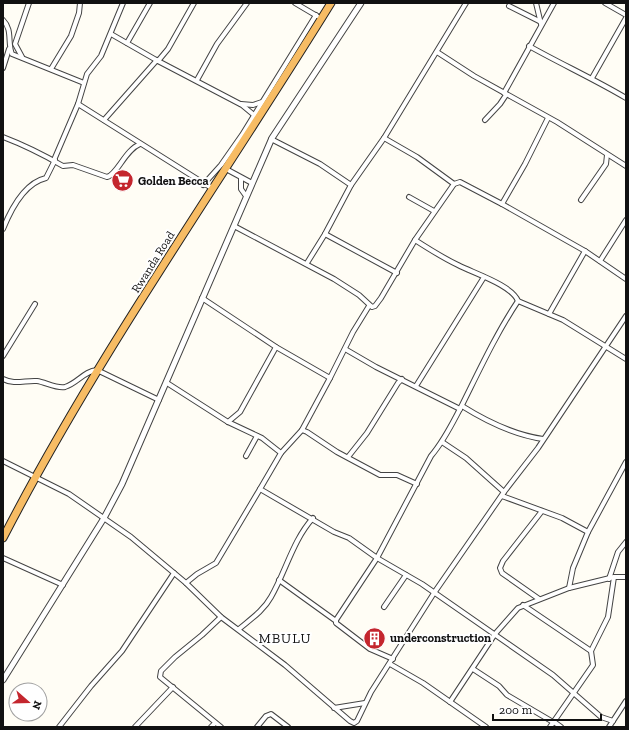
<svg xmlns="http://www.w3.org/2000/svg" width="629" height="730" viewBox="0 0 629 730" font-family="'Zilla Slab',serif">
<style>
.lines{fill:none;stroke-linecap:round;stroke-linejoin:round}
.minor-casing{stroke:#444;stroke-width:6}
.tertiary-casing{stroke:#444;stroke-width:7}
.trunk-casing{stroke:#222;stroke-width:9}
.minor{stroke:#fff;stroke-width:4}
.tertiary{stroke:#fff;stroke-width:5}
.trunk{stroke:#f7bc64;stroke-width:7}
.labels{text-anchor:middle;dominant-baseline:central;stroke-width:4;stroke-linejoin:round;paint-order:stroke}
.poi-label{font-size:12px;font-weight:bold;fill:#111;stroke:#fff;text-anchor:start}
.street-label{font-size:12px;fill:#111;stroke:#fff}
.quarter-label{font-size:14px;letter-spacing:1px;fill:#111;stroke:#fff}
</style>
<rect width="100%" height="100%" fill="#fffdf5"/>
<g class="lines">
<defs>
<g id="minor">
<polyline points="295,3 317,16"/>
<polyline points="536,3 541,24"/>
<polyline points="605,3 626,15"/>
<polyline points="509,6 541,22"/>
<path d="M3,20C13,30 7,42 12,54L84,83"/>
<polyline points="111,34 158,61 242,105 254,115"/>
<polyline points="127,43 150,3"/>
<path d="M529,46C561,64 594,79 626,98"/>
<polyline points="437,52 474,76 557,122 626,166"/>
<polyline points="22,57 15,44 29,3"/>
<polyline points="158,61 168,49 194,3"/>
<polyline points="3,68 9,49"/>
<polyline points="51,69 71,36 79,13 80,3"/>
<polyline points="592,78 626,18"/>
<polyline points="197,80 217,44 247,3"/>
<polyline points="504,93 554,3"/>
<polyline points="78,104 213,189"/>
<polyline points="241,104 253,105 262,102"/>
<polyline points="548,118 525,164 502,204 585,251 626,279"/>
<polyline points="104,120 157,60"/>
<polyline points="485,120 500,104 506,95"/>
<path d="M3,137C24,145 44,155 63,166L73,165L107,177C117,175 125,150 140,144"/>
<polyline points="384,138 466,3"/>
<polyline points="271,139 320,164 351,185 325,234 307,263"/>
<polyline points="54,160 78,104 87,74 101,56 123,3"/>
<polyline points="226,169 252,183"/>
<polyline points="241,178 241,189 246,196"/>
<polyline points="203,185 221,165 242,135 316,15"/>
<polyline points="351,185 384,138 417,157 454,184"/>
<polyline points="409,197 434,211"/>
<polyline points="581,200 606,164 607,155"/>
<polyline points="234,226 334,279 359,295 372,307 375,306 381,298 415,240 454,184 460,182 502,204"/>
<path d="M3,229C11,209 24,183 46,178L55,160"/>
<polyline points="325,234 397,273"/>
<path d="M415,240C429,249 443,258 458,265C473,273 512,285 518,301"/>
<polyline points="600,261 626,220"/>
<polyline points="202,298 276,347 330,378 353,332 369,306"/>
<polyline points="549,314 585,251"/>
<polyline points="345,349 376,367 460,409"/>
<polyline points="3,356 35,304"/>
<path d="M3,379C14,385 26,380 37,381C45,382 57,389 65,387C78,383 84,371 97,370L159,400"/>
<polyline points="167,383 228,422 262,438 281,453 260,489 334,532 349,538 377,558 422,584 553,675 601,717 613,721"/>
<polyline points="416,386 484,277"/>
<path d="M462,406C486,421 515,435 543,439"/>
<polyline points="228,422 240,412 276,347"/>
<polyline points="302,430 330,378"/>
<polyline points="442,442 466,458 504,492"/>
<polyline points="281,453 302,430 307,432 337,452 380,475 397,475 417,484"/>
<polyline points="246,456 257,436"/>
<polyline points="348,457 367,433 398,383 402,379"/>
<polyline points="3,461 69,494 131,537 186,583 221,617 285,665 350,721 354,723 357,721 371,692 434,593 504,492 538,448 626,316"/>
<polyline points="502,496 562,518 588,532"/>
<polyline points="3,558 63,585"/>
<polyline points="609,579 618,552 626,542"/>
<polyline points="279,580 336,621"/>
<polyline points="186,583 197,574 216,563 260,489"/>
<polyline points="569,588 573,568 588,532 626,462"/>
<polyline points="539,599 502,573 500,568 503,561 542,511"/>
<polyline points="523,605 591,651"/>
<polyline points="384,607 406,575"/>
<path d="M239,629C251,619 264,610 271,597C286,571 293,540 313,518"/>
<path d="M393,659L370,649L336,623V620L377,558L431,456C444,441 452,424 461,407C479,371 496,334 518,301L563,320L626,359"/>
<polyline points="390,664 423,683 486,727"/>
<polyline points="473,669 499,686 507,695 553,722"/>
<polyline points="450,702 495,634 518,608 569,588 614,577 626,577"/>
<polyline points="334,708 365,703"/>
<polyline points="554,722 561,727"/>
<polyline points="59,727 91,686 122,651 174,573"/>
<polyline points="135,727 173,687"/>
<polyline points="211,727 215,723"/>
<polyline points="221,727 160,677 161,671 175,657 202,635 221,617"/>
<polyline points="257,727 266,716 271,714 288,727"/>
<polyline points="550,727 593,665 591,651 608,617 614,577"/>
<polyline points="609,727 626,701"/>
</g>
<polyline id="tertiary" points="3,680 104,518 122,484 272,138 361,3"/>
<path id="trunk" d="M3,538C99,352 221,181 331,3"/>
</defs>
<use href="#minor" class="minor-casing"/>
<use href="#tertiary" class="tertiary-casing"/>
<use href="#trunk" class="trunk-casing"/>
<use href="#minor" class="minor"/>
<use href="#tertiary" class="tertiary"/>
<use href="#trunk" class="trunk"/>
</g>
<defs>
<symbol id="supermarket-disc" viewBox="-11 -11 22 22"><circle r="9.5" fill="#c4262e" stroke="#fff"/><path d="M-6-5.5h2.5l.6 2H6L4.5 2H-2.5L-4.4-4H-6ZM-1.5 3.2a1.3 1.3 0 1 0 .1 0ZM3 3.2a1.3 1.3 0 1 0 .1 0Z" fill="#fff"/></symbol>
<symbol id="building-disc" viewBox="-11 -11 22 22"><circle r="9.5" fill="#c4262e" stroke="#fff"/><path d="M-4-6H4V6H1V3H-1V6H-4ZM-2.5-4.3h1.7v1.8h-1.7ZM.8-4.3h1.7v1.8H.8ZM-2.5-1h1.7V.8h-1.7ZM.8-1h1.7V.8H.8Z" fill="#fff"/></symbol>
</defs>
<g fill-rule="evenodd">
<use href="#supermarket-disc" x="110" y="168" width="25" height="25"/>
<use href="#building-disc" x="362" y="626" width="25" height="25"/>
</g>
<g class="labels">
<g class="poi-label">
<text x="138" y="181">Golden Becca</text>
<text x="390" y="638">underconstruction</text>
</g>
<g class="street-label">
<text transform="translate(153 262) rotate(-58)">Rwanda Road</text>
</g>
<g class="quarter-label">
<text x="285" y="638">MBULU</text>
</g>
</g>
<rect width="629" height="730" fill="none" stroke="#111111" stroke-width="8"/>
<g transform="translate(28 702) rotate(110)"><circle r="19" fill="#ffffff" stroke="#a0a0a0"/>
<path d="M0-3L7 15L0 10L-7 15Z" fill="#c4262e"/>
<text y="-6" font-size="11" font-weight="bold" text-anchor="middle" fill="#111111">N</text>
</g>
<path d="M493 714v6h108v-6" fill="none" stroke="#111111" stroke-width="2"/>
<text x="499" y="714" font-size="12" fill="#111111" stroke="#ffffff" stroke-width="3" paint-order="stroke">200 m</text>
</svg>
